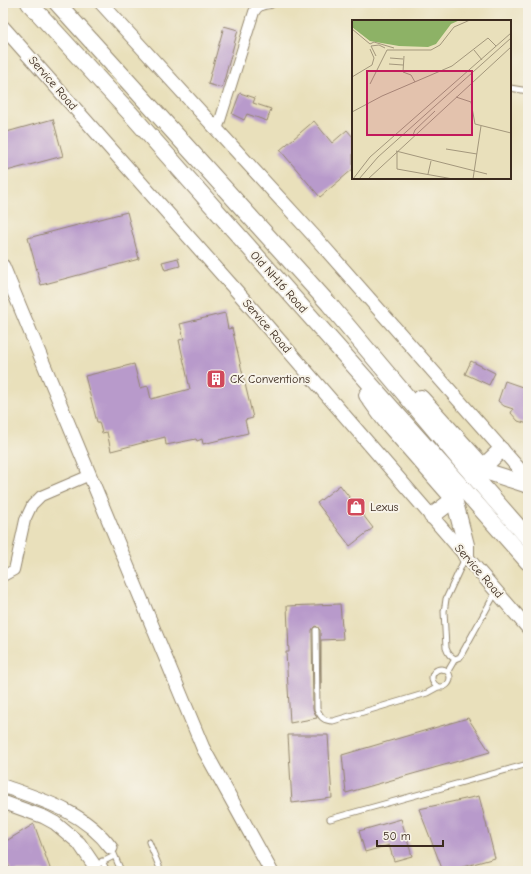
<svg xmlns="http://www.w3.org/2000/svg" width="531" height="874" viewBox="0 0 531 874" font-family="'Comic Neue',sans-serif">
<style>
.building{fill:#b89acb}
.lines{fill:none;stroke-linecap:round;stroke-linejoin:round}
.service-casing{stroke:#92856c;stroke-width:7}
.minor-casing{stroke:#92856c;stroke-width:12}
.tertiary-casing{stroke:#92856c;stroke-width:15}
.primary-casing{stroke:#92856c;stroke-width:18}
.service{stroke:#fff;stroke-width:5}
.minor{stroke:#fff;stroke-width:10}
.tertiary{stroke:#fff;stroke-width:13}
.primary{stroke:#fff;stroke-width:16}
.labels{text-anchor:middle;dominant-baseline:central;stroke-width:4;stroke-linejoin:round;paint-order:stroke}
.street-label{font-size:12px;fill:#3b2a1e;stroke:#f7f3e8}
.poi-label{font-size:12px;fill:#3b2a1e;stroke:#f7f3e8;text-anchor:start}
.inset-road{fill:none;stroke:#a3977c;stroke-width:1}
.view{fill:#c2185b;fill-opacity:0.15;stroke:#c2185b;stroke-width:2}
.inset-edge{fill:none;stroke:#3b2a1e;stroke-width:2}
</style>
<rect width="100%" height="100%" fill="#f7f3e8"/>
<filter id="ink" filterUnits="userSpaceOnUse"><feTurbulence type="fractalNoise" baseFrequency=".025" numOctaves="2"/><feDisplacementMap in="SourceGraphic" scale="8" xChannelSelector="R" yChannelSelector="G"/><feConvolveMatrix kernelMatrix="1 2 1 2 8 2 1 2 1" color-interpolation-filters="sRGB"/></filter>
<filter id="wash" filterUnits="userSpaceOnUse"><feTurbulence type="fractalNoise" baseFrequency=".012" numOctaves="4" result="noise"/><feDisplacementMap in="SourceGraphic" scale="16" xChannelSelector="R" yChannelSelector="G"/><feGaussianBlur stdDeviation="0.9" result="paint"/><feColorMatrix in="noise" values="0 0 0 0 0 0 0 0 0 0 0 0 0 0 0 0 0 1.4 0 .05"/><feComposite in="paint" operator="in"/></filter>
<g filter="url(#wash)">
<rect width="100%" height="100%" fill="#e9e0bb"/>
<g id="blocks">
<g class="building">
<polygon points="224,26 238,30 222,88 208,84"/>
<polygon points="240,93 255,98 253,103 271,109 267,121 247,114 244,120 232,114"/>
<polygon points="53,119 63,156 3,172 3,133"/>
<polygon points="314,121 332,143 347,130 353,137 353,169 320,197 280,150"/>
<polygon points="127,212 139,259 41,285 28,238"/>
<polygon points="178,258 180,266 165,270 162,262"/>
<polygon points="225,313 228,329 232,328 253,418 245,420 248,433 203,444 202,439 197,441 196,439 166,445 165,437 111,451 107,432 102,433 99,422 97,422 85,376 134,364 140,388 148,386 151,399 190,389 179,340 184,339 180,324"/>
<polygon points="471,361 495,373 489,385 465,374"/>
<polygon points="505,381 528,389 528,424 518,421 511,413 513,409 504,406 498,401"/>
<polygon points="340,485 373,528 350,546 317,503"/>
<polygon points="340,604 343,639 321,640 321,690 320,630 316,626 314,627 312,630 313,709 317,718 290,723 286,652 289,652 287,606"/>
<polygon points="468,718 490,752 346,793 342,755"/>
<polygon points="288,735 328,735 332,798 292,803"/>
<polygon points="479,796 495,858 448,871 443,871 419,809"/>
<polygon points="401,819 412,856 394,861 389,845 365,852 359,831"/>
<polygon points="34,824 51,871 11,871 3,853 3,843"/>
</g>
</g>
</g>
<g filter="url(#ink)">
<use href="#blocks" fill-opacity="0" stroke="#92856c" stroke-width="1"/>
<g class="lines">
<defs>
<g id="service">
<polyline points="510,88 528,91"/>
<path d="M465,558L446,599L445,606L444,611L446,648C448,654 450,656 455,659L460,657L496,592"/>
<path d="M316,630L317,709C321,718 324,721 333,721L427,693L438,687"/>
<circle cx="441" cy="678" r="9"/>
<polyline points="448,671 455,659"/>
<polyline points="330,819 528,764"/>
<polyline points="149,842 161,871"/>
<polyline points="114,854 121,871"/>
<polyline points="102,861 107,871"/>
<polyline points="85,871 114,856"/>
</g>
<g id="minor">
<path d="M217,130L254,12C258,5 262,4 270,3"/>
<polyline points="3,576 14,570 25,520 32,505 41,496 90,475"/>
</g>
<g id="tertiary">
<polyline points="101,3 315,237 528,479"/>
<polyline points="3,27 249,305 528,628"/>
<polyline points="3,266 203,748 271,871"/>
<path d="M3,786C43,800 85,812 111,848"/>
<polyline points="3,802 44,817 55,823 79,843 94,865"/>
</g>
<g id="primary">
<polyline points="29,3 129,112 528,562"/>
<polyline points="57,3 329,304 465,466 528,538"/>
<polyline points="367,395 385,420 454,499 466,545 466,556"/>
<polyline points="421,398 488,472 528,485"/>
<polyline points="483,467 501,450"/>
<polyline points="432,516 454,499"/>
</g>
</defs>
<use href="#service" class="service-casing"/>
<use href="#minor" class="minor-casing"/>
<use href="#tertiary" class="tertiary-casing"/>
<use href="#primary" class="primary-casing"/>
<use href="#service" class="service"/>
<use href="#minor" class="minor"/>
<use href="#tertiary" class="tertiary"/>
<use href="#primary" class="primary"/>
</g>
</g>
<defs>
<symbol id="building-square" viewBox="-11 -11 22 22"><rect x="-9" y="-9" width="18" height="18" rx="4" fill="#d1495b" stroke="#f7f3e8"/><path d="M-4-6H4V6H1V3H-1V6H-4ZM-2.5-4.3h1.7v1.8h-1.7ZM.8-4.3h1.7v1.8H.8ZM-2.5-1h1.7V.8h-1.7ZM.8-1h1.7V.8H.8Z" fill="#fff"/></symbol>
<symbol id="shop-square" viewBox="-11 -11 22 22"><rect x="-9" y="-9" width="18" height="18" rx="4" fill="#d1495b" stroke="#f7f3e8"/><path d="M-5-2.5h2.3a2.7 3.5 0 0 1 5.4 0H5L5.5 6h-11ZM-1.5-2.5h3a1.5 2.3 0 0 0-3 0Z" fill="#fff"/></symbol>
</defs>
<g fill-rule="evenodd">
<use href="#building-square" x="205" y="368" width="22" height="22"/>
<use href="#shop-square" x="345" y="496" width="22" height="22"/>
</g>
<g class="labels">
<g class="street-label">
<text transform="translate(53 83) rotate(49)">Service Road</text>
<text transform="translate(279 282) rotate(48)">Old NH16 Road</text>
<text transform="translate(267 326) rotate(49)">Service Road</text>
<text transform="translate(479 571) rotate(49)">Service Road</text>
</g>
<g class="poi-label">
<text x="230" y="379">CK Conventions</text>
<text x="370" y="507">Lexus</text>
</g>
</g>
<g transform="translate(352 20)">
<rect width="159" height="159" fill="#e9e0bb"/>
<path d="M0,0H108L99,4L84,24L76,27L47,26L18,21L0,7Z" fill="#8db266"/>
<path class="inset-road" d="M0,9L18,24M18,24L22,22L42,28M122,30L130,40M24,36L19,26L27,25L33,28M52,36L51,52L59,55L63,62M38,38L51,39M37,44L51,45M0,57L20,45L22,38L18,29M18,64L35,30H79L88,25L102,7L118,0M104,77L119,82L123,104L159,113M0,92L30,76L100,46L136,18L144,26M61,115L63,110L83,91M94,129L125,134M44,131L135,154M45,131V149L101,159M76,154L79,141M1,159L18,137L159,13M7,159L26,137L159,18M16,159L159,27M121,159L129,106"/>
<path class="view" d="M15,51H120V115H15Z"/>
<rect width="159" height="159" class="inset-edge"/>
</g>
<rect width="531" height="874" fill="none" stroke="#f7f3e8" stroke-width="16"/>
<path d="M377 840v6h66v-6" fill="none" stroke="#3b2a1e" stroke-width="2"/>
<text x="383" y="840" font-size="12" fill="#3b2a1e" stroke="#f7f3e8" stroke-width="3" paint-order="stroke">50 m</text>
</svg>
